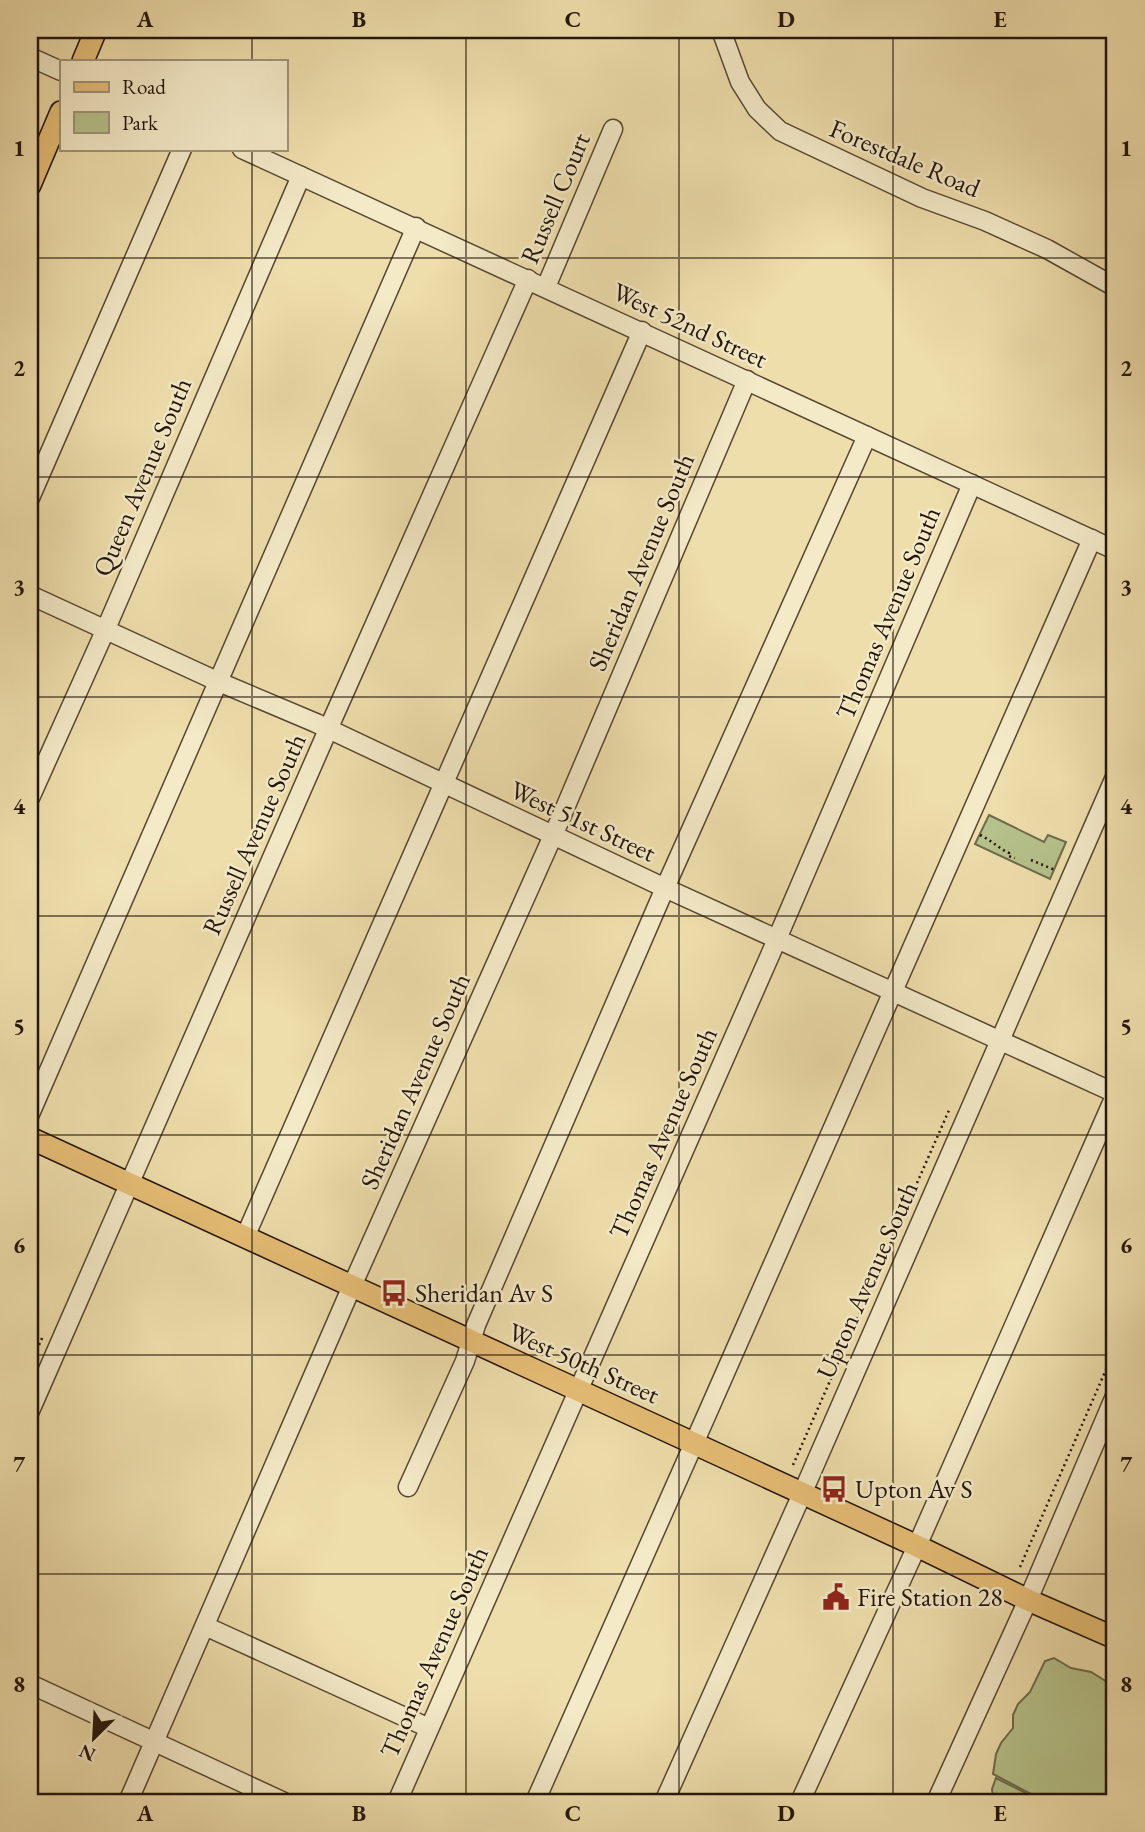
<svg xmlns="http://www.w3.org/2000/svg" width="1145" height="1832" viewBox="0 0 1145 1832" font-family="'EB Garamond',serif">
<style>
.green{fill:#b6c28b;stroke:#6c6b4b;stroke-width:2}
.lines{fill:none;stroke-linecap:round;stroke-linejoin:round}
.minor-casing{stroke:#564633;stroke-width:21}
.major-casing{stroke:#23140b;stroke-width:24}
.path{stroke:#23140b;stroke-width:2.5;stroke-dasharray:2 3.5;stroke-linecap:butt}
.minor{stroke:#f4eac8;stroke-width:18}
.major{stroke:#e7bf76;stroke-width:21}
.grid{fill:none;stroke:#23140b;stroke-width:2;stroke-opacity:0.55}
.labels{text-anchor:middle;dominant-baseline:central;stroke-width:5;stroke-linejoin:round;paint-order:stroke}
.street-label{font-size:26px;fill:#23140b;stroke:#f4eac8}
.poi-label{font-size:26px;fill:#23140b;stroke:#f4eac8;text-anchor:start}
.neatline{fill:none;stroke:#23140b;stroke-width:2.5}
.grid-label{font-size:23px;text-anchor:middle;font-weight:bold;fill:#23140b}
</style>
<rect width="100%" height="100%" fill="#eedeab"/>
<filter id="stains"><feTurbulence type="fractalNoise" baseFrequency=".00286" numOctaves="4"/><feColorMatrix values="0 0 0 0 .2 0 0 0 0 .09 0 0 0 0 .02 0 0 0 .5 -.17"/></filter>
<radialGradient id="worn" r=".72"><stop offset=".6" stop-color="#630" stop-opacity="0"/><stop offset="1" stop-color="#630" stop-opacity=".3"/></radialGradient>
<g class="green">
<polygon points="989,815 1044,842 1048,835 1066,842 1050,879 975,844"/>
<polygon points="1054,1658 1071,1668 1091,1672 1115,1687 1115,1802 1046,1802 993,1774 996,1754 1001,1743 1013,1728 1013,1715 1018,1704 1030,1692 1045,1661"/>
<polygon points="996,1778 1043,1802 1003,1802 993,1798 992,1789"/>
</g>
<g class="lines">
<defs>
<g id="minor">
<polyline points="721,30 740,82 757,109 780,131 922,198 985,221 1047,249 1115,287"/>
<polyline points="30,57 61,71"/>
<polyline points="242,149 1115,550"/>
<polyline points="546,287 613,129"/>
<polyline points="30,498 182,149"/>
<polyline points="30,595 219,682 316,723 665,888 1115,1093"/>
<polyline points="30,798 105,631 301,176"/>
<polyline points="30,1114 416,227"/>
<polyline points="245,1237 642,331"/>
<polyline points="30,1411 334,716 528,279"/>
<polyline points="408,1487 465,1361 476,1325 665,888 867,436"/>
<polyline points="205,1626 429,1728"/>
<polyline points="30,1684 284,1802"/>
<polyline points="128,1802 352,1286 559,822 747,380"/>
<polyline points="397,1802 771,953 972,484"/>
<path d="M535,1802C723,1382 905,959 1092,539"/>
<polyline points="664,1802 802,1494 1115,777"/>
<polyline points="800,1802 917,1546 1115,1096"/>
<polyline points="936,1802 1028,1600 1115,1396"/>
</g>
<g id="major">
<polyline points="83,61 96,30"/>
<polyline points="30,185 61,112"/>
<polyline points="30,1138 917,1546 1028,1600 1115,1638"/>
</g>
</defs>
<use href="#minor" class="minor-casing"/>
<use href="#major" class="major-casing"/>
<g class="path">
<path d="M980,835C991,840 998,848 1009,853L1008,856L1015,858"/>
<polyline points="1031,860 1055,870"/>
<polyline points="30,1365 43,1336"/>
<polyline points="793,1465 950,1108"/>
<polyline points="1020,1567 1115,1349"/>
</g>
<use href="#minor" class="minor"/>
<use href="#major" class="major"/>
</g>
<path class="grid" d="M252,30V61M466,30V1802M679,30V1802M893,30V1802M252,149V1802M30,258H1115M30,477H1115M30,697H1115M30,916H1115M30,1135H1115M30,1355H1115M30,1574H1115"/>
<defs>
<symbol id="bus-bare" viewBox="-9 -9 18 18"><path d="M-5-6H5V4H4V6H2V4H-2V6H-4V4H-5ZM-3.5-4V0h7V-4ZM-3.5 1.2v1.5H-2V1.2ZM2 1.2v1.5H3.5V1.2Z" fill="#8f2418" stroke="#f4eac8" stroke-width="2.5" paint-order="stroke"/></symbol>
<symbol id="civic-bare" viewBox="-9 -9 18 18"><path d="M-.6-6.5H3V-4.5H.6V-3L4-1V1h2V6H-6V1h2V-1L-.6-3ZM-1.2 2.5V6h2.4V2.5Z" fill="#8f2418" stroke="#f4eac8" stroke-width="2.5" paint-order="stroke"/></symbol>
</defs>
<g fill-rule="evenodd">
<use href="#bus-bare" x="375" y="1274" width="38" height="38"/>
<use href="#bus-bare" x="815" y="1470" width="38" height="38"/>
<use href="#civic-bare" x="817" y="1578" width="38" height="38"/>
</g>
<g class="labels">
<g class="street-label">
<text transform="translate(905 158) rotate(23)">Forestdale Road</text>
<text transform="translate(555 198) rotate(-67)">Russell Court</text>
<text transform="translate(690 325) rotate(25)">West 52nd Street</text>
<text transform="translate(142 477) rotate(-67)">Queen Avenue South</text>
<text transform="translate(641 562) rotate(-67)">Sheridan Avenue South</text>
<text transform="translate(888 613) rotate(-67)">Thomas Avenue South</text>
<text transform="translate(583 821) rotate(25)">West 51st Street</text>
<text transform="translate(254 834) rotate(-66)">Russell Avenue South</text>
<text transform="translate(415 1081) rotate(-66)">Sheridan Avenue South</text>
<text transform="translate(663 1133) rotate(-66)">Thomas Avenue South</text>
<text transform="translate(867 1280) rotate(-66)">Upton Avenue South</text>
<text transform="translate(584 1363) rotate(24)">West 50th Street</text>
<text transform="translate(434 1652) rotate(-66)">Thomas Avenue South</text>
</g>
<g class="poi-label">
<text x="415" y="1293">Sheridan Av S</text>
<text x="855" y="1489">Upton Av S</text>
<text x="857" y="1597">Fire Station 28</text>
</g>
</g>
<rect width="1145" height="1832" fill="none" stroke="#eedeab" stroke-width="77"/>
<rect x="60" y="60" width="228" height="91" fill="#f4eac8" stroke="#a0947c" stroke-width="2"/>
<rect x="74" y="82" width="35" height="10" fill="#e7bf76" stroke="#a0947c" stroke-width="2"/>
<text x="122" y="94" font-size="21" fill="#23140b">Road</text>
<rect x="74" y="112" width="35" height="21" fill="#b6c28b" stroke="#a0947c" stroke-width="2"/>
<text x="122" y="130" font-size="21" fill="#23140b">Park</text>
<g transform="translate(94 1738) rotate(204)" stroke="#f4eac8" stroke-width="5" paint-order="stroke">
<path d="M0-5L12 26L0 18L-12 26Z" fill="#23140b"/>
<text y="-10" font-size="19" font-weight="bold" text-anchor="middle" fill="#23140b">N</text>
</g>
<rect x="38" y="38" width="1068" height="1756" class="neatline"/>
<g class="grid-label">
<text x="145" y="27">A</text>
<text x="359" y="27">B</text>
<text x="573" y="27">C</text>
<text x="786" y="27">D</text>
<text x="1000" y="27">E</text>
<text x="19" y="156">1</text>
<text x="1126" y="156">1</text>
<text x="19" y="376">2</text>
<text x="1126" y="376">2</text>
<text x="19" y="595">3</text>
<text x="1126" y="595">3</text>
<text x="19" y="814">4</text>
<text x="1126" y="814">4</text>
<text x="19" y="1034">5</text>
<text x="1126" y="1034">5</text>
<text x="19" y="1253">6</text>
<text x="1126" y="1253">6</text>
<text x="19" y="1472">7</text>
<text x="1126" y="1472">7</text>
<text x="19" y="1692">8</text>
<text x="1126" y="1692">8</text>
<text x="145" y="1821">A</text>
<text x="359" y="1821">B</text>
<text x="573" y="1821">C</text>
<text x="786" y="1821">D</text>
<text x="1000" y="1821">E</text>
</g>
<rect width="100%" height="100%" filter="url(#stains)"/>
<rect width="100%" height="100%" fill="url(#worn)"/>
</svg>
